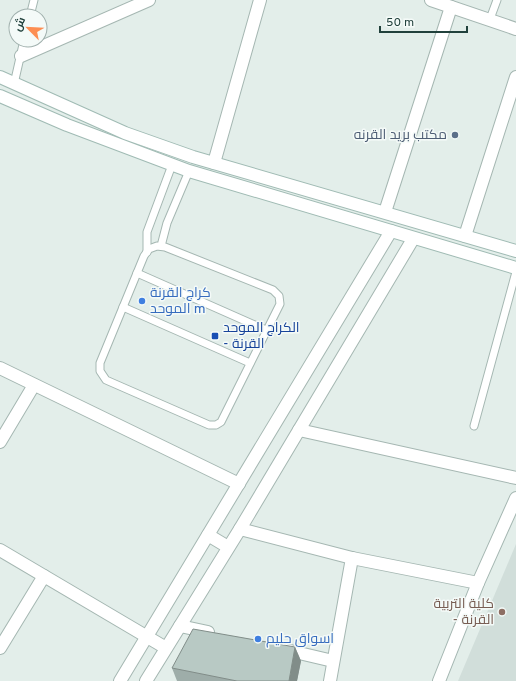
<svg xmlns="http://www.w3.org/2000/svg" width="516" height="681" viewBox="0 0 516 681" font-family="Overpass,Cairo,sans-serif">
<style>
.built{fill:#d1deda}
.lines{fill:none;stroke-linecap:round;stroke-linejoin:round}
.service-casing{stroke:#a5b7b2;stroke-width:9}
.minor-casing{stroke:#a5b7b2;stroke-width:14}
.tertiary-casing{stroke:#a5b7b2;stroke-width:14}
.secondary-casing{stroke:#a0bbb4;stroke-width:14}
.service{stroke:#fff;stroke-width:7}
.minor{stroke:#fff;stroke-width:12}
.tertiary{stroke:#fff;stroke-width:12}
.secondary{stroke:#fff;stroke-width:12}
.wall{fill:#9eada9}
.shaded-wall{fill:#818d89}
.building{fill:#b8c9c4;stroke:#818d89}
.service-dot{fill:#5c6f8a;stroke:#f4faf8;stroke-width:1.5}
.shop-dot{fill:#3f7fe0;stroke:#f4faf8;stroke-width:1.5}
.transit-dot{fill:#1a4fb4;stroke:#f4faf8;stroke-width:1.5}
.education-dot{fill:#8d6e63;stroke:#f4faf8;stroke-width:1.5}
.labels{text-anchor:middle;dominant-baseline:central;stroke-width:3;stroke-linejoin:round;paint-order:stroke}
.service-label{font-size:14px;fill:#4e5e75;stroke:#f4faf8;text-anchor:end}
.shop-label{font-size:14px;fill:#366cbe;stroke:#f4faf8;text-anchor:start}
.transit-label{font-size:14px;fill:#164399;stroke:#f4faf8;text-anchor:start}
.education-label{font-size:14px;fill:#785e54;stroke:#f4faf8;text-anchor:end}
</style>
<rect width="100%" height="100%" fill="#e3eeea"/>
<polygon class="built" points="516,544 516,681 458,681"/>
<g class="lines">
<defs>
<g id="service">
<polyline points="30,16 34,0"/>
<polyline points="490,19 497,0"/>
<polyline points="14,84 24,40"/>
<polygon points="157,246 165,247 273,290 279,296 280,304 221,422 216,425 209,425 106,380 100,371 100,363 144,256 149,249"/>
<polyline points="161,246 167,223 189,171"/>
<polyline points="147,252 147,232 172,165"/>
<polyline points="137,273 266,330"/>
<polyline points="123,307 250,363"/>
<polyline points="474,426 516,272"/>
</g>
<g id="minor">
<polyline points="431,0 516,29"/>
<polyline points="21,56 149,0"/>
<polyline points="214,163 260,0"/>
<polyline points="385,212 451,7"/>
<polyline points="465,236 516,77"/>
<polyline points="0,368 239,484"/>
<polyline points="299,430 516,478"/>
<polyline points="0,442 34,385"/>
<polyline points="240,529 352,558 478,583"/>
<polyline points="0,550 166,648"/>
<polyline points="180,626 208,632"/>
<polyline points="0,648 44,576"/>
<polyline points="282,649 333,661"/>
<polyline points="330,681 352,558"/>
<polyline points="439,681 478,583 516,498"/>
</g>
<g id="tertiary">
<polyline points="208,535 228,547"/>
<polyline points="120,681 391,231"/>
<polyline points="146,681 240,529 413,239"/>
</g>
<g id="secondary">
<polyline points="0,77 125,133 193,157 516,251"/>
<polyline points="0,96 67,125 189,171 516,268"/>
</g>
</defs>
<use href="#service" class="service-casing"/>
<use href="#minor" class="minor-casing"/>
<use href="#tertiary" class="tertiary-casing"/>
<use href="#secondary" class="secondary-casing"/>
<use href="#service" class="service"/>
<use href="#minor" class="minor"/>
<use href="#tertiary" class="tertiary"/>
<use href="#secondary" class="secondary"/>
</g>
<polygon class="wall" points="295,647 301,661 297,681 177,681 172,668"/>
<polygon class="shaded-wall" points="295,647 301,661 297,681 289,681"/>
<polygon class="building" points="193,629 295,647 289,681 237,681 172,668"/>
<circle class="service-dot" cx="455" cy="135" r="4"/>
<g class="shop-dot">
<circle cx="142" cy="301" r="4"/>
<circle cx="258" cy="639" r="4"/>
</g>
<rect class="transit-dot" x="211" y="332" width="8" height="8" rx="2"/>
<circle class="education-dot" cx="502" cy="612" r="4"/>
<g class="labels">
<g class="service-label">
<text x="447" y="135">مكتب بريد القرنه</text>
</g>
<g class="shop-label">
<text x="150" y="293">كراج القرنة<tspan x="150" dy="16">الموحد m</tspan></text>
<text x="266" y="639">اسواق حليم</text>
</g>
<g class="transit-label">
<text x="223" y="328">الكراج الموحد<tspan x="223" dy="16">- القرنة</tspan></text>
</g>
<g class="education-label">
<text x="494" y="604">كلية التربية<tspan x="494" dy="16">- القرنة</tspan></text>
</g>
</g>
<g transform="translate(28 28) rotate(294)"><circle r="19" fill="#f4faf8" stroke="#a0b0ad"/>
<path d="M0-3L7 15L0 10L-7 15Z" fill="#fd8e52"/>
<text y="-6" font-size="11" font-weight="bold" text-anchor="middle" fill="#21413c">ش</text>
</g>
<path d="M380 26v6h87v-6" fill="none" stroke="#21413c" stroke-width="2"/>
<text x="386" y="26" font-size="12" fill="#21413c" stroke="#f4faf8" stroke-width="3" paint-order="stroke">50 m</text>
</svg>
